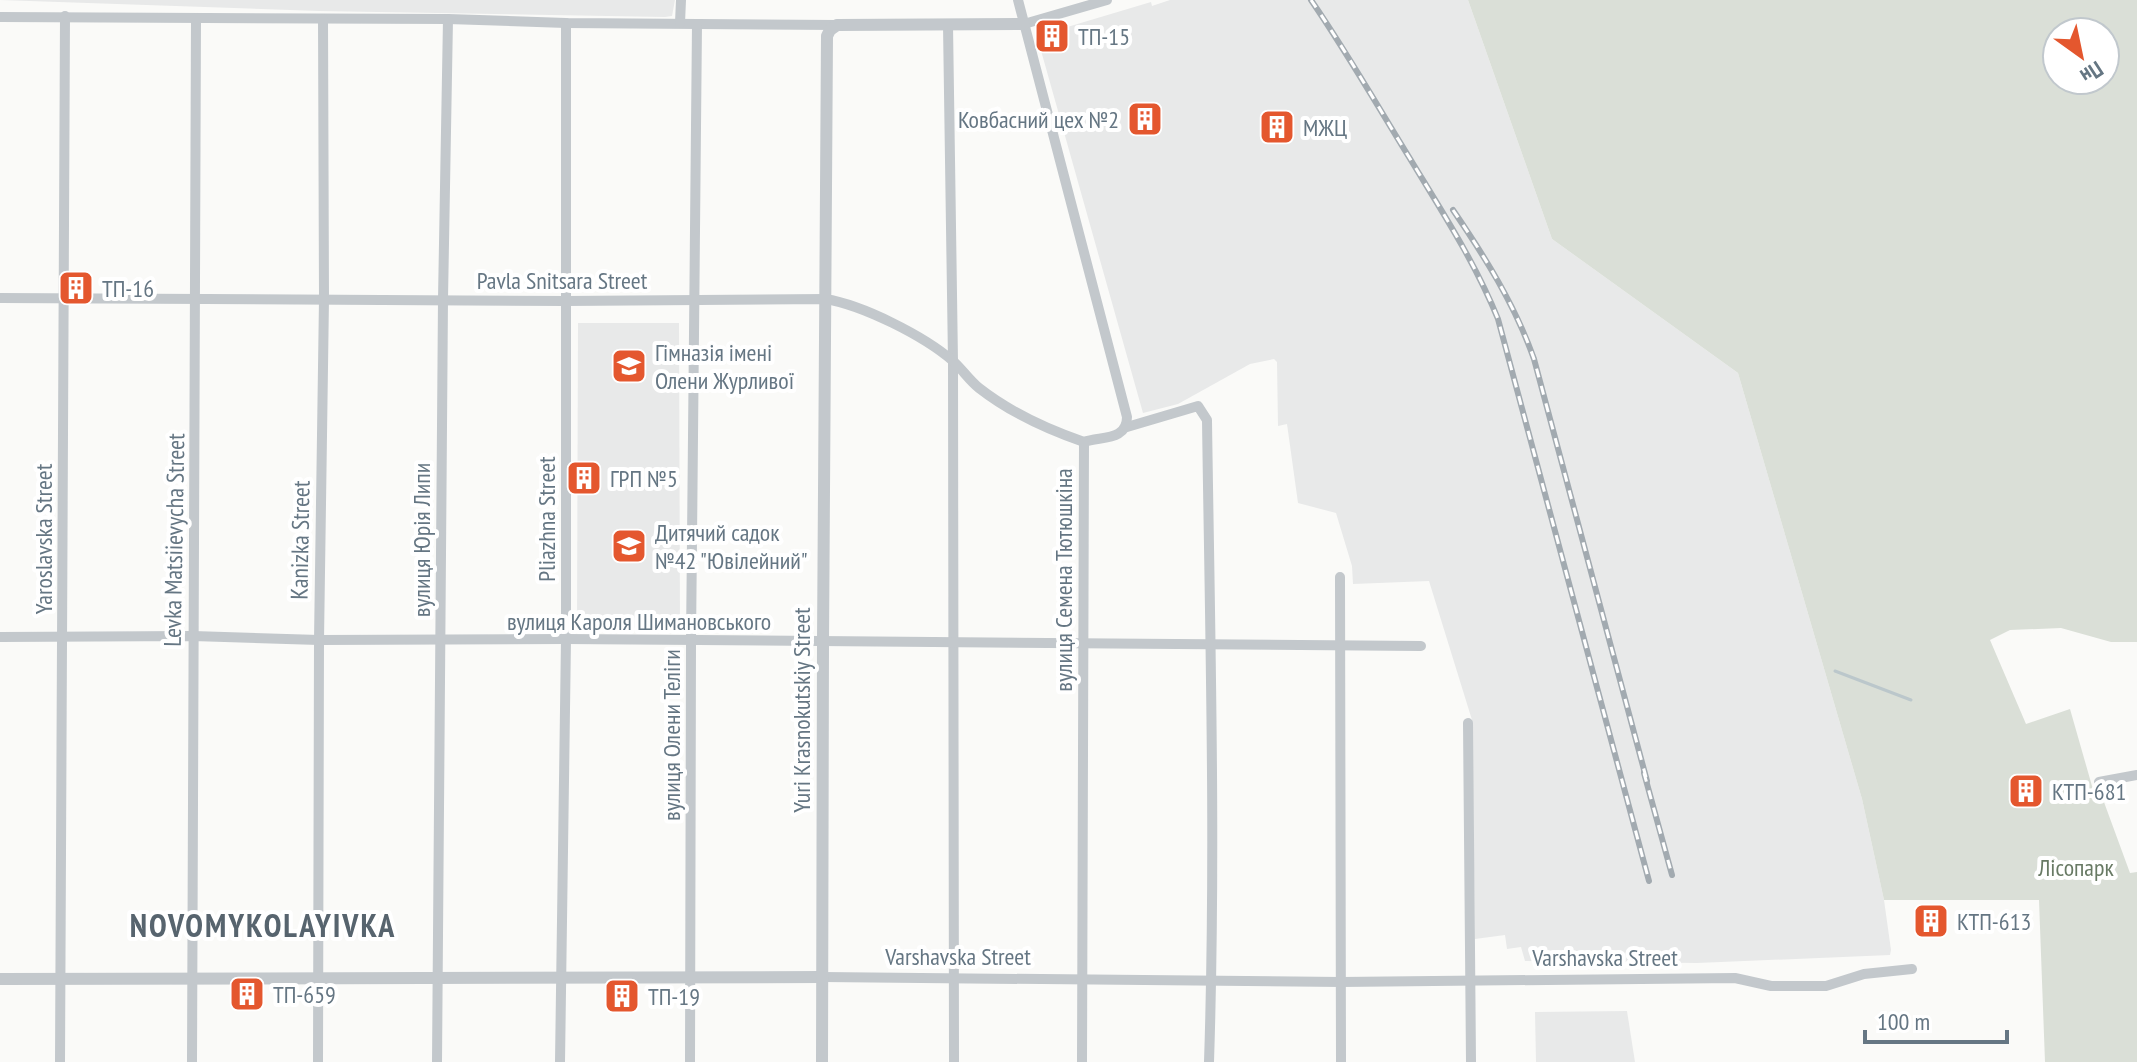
<svg xmlns="http://www.w3.org/2000/svg" width="2137" height="1062" viewBox="0 0 2137 1062" font-family="'PT Sans Narrow',sans-serif">
<style>
.built{fill:#e8e9e9}
.green{fill:#dadfd7;fill-rule:evenodd}
.lines{fill:none;stroke-linecap:round;stroke-linejoin:round}
.stream{stroke:#bbc7cb;stroke-width:3}
.minor{stroke:#c3c8cc;stroke-width:10}
.tertiary{stroke:#c3c8cc;stroke-width:12}
.rail-casing{stroke:#a2aab0;stroke-width:6}
.rail{stroke:#fff;stroke-width:3;stroke-dasharray:9;stroke-linecap:butt}
.labels{text-anchor:middle;dominant-baseline:central;stroke-width:8;stroke-linejoin:round;paint-order:stroke}
.poi-label{font-size:24px;fill:#657683;stroke:#fff;text-anchor:start}
.street-label{font-size:24px;fill:#657683;stroke:#fff}
.park-label{font-size:24px;fill:#687a64;stroke:#fff}
.district-label{font-size:32px;font-weight:bold;letter-spacing:2px;fill:#57646e;stroke:#fff}
</style>
<rect width="100%" height="100%" fill="#fafaf8"/>
<g class="built">
<polygon points="0,0 675,0 672,16 665,17 319,11"/>
<polygon points="1170,0 1468,0 1552,239 1738,373 1862,799 1884,900 1891,950 1890,955 1697,963 1525,961 1521,947 1507,949 1505,935 1475,939 1472,720 1429,581 1353,584 1352,566 1336,513 1298,503 1287,424 1278,426 1277,362 1274,359 1250,364 1178,404 1143,413 1040,47 1068,39 1064,28 1151,2 1152,6"/>
<polygon points="578,323 679,323 680,628 577,627"/>
<polygon points="1627,1011 1635,1062 1536,1062 1535,1012"/>
</g>
<path class="green" d="M1468,0H2137V642H2111L2061,628L2010,630L1990,640L2026,724L2070,709L2092,786L2101,794L2130,873L2137,872V1062H2045L2039,900H1884L1862,799L1738,373L1552,239ZM2057,32H2105V80H2057Z"/>
<g class="lines">
<polyline class="stream" points="1835,671 1911,700"/>
<g class="minor">
<path d="M1018,0L1127,417C1127,441 1101,436 1084,442"/>
<polyline points="0,17 448,19 566,23 837,25"/>
<polyline points="680,23 681,0"/>
<polyline points="1024,24 1107,0"/>
<polyline points="948,25 953,361 954,1062"/>
<path d="M0,298L566,301L825,299C863,305 924,336 953,361C962,369 969,380 979,388C1011,413 1046,429 1084,442"/>
<path d="M1127,427L1198,406L1207,420C1210,634 1216,848 1209,1062"/>
<polyline points="1340,577 1341,1062"/>
<polyline points="0,637 193,636 319,640 566,639 1421,646"/>
<polyline points="1468,723 1471,1062"/>
<polyline points="2099,782 2137,775"/>
<polyline points="823,977 1341,982 1735,978 1771,986 1826,986 1864,974 1912,969"/>
<polyline points="60,1062 65,16"/>
<polyline points="192,1062 196,18"/>
<polyline points="318,1062 319,640 324,299 323,19"/>
<polyline points="437,1062 443,299 448,19"/>
<polyline points="560,1062 566,639 566,23"/>
<polyline points="690,1062 691,642 697,24"/>
<polyline points="1082,1062 1084,442"/>
</g>
<g class="tertiary">
<polyline points="0,979 823,977"/>
<polyline points="822,1062 823,642 827,36 830,30 837,25 1024,24"/>
</g>
<defs>
<g id="rail">
<path d="M1311,0C1346,51 1377,105 1409,157C1441,210 1475,262 1498,319L1649,881"/>
<path d="M1453,210C1485,257 1515,305 1534,359L1647,781"/>
<polyline points="1644,773 1672,875"/>
</g>
</defs>
<use href="#rail" class="rail-casing"/>
<use href="#rail" class="rail"/>
</g>
<defs>
<symbol id="building-square" viewBox="-11 -11 22 22"><rect x="-9" y="-9" width="18" height="18" rx="4" fill="#e4572e" stroke="#fff"/><path d="M-4-6H4V6H1V3H-1V6H-4ZM-2.5-4.3h1.7v1.8h-1.7ZM.8-4.3h1.7v1.8H.8ZM-2.5-1h1.7V.8h-1.7ZM.8-1h1.7V.8H.8Z" fill="#fff"/></symbol>
<symbol id="school-square" viewBox="-11 -11 22 22"><rect x="-9" y="-9" width="18" height="18" rx="4" fill="#e4572e" stroke="#fff"/><path d="M0-5L7-2L0 1L-7-2ZM-4 1L0 2.5L4 1V4Q0 6-4 4Z" fill="#fff"/></symbol>
</defs>
<g fill-rule="evenodd">
<use href="#building-square" x="1032" y="16" width="40" height="40"/>
<use href="#building-square" x="1125" y="99" width="40" height="40"/>
<use href="#building-square" x="1257" y="107" width="40" height="40"/>
<use href="#building-square" x="56" y="268" width="40" height="40"/>
<use href="#school-square" x="609" y="346" width="40" height="40"/>
<use href="#building-square" x="564" y="458" width="40" height="40"/>
<use href="#school-square" x="609" y="526" width="40" height="40"/>
<use href="#building-square" x="2006" y="771" width="40" height="40"/>
<use href="#building-square" x="1911" y="901" width="40" height="40"/>
<use href="#building-square" x="227" y="974" width="40" height="40"/>
<use href="#building-square" x="602" y="976" width="40" height="40"/>
</g>
<g class="labels">
<g class="poi-label">
<text x="1078" y="36">ТП-15</text>
<text x="1119" y="119" text-anchor="end">Ковбасний цех №2</text>
<text x="1303" y="127">МЖЦ</text>
<text x="102" y="288">ТП-16</text>
<text x="655" y="352">Гімназія імені<tspan x="655" dy="28">Олени Журливої</tspan></text>
<text x="610" y="478">ГРП №5</text>
<text x="655" y="532">Дитячий садок<tspan x="655" dy="28">№42 "Ювілейний"</tspan></text>
<text x="2052" y="791">КТП-681</text>
<text x="1957" y="921">КТП-613</text>
<text x="273" y="994">ТП-659</text>
<text x="648" y="996">ТП-19</text>
</g>
<g class="street-label">
<text x="562" y="280">Pavla Snitsara Street</text>
<text transform="translate(546 519) rotate(-90)">Pliazhna Street</text>
<text transform="translate(43 539) rotate(-90)">Yaroslavska Street</text>
<text transform="translate(174 540) rotate(-89)">Levka Matsiievycha Street</text>
<text transform="translate(300 540) rotate(-89)">Kanizka Street</text>
<text transform="translate(421 540) rotate(-90)">вулиця Юрія Липи</text>
<text transform="translate(1063 580) rotate(-90)">вулиця Семена Тютюшкіна</text>
<text x="639" y="621">вулиця Кароля Шимановського</text>
<text transform="translate(801 710) rotate(-90)">Yuri Krasnokutskiy Street</text>
<text transform="translate(671 735) rotate(-90)">вулиця Олени Теліги</text>
<text x="958" y="956">Varshavska Street</text>
<text x="1605" y="957">Varshavska Street</text>
</g>
<g class="park-label">
<text x="2076" y="867">Лісопарк</text>
</g>
<g class="district-label">
<text x="263" y="925">NOVOMYKOLAYIVKA</text>
</g>
</g>
<g transform="translate(2081 56) rotate(147)"><circle r="38" fill="#ffffff" stroke="#c1c8cd" stroke-width="2"/>
<path d="M0-6L14 30L0 20L-14 30Z" fill="#e4572e"/>
<text y="-12" font-size="22" font-weight="bold" text-anchor="middle" fill="#657683">Пн</text>
</g>
<path d="M1865 1030v12h142v-12" fill="none" stroke="#657683" stroke-width="4"/>
<text x="1877" y="1030" font-size="24" fill="#657683" stroke="#ffffff" stroke-width="6" paint-order="stroke">100 m</text>
</svg>
